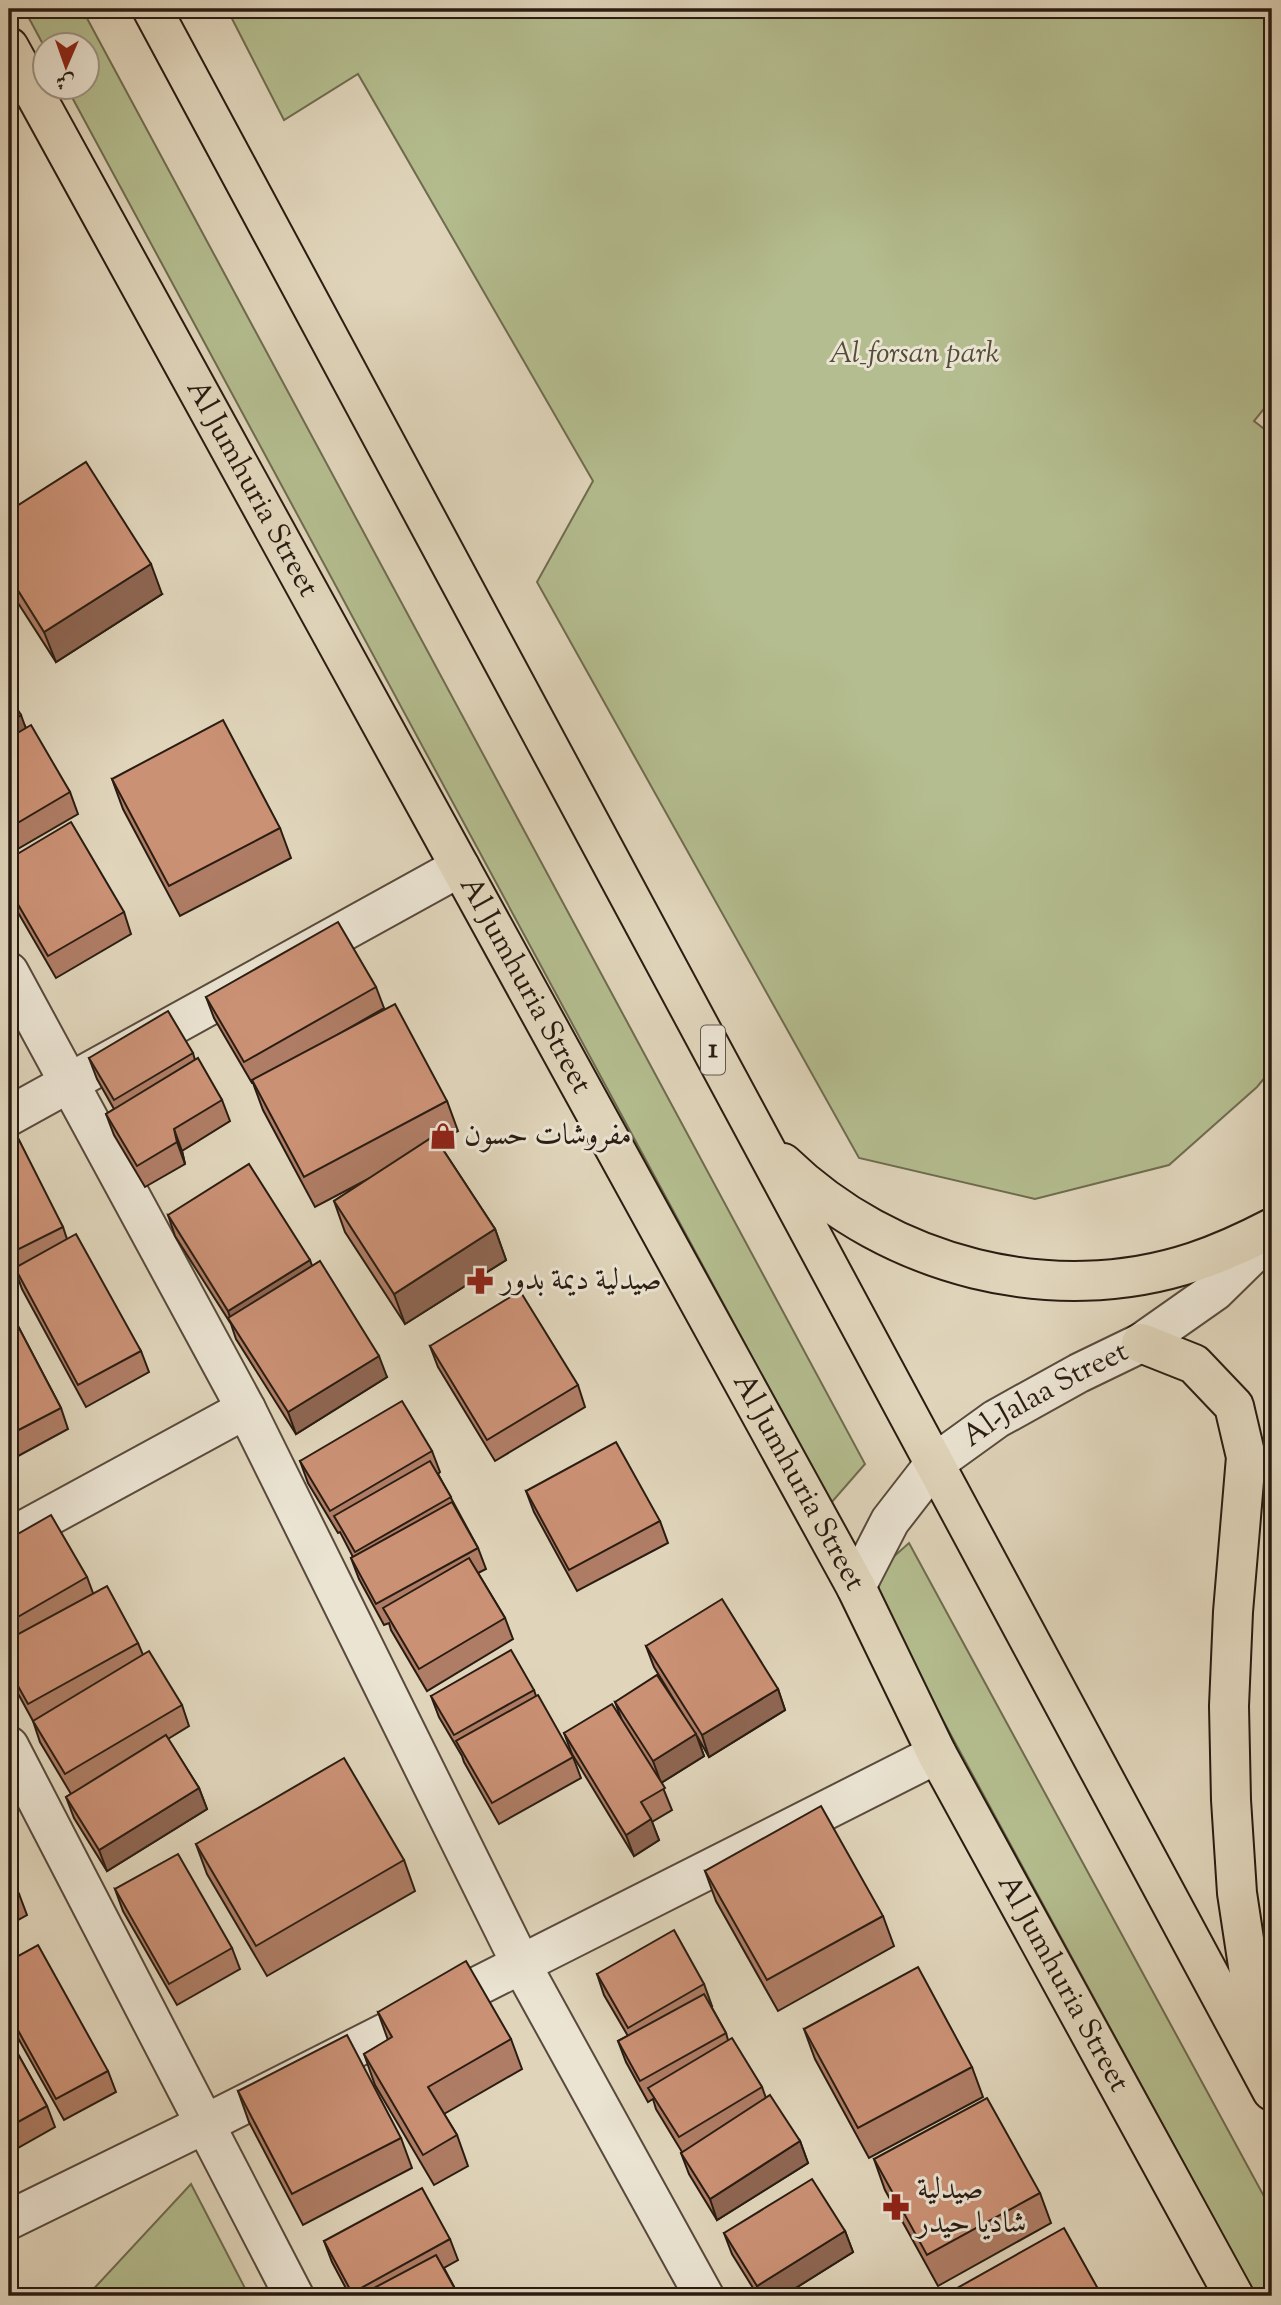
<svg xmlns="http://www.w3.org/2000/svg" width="1281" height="2305" viewBox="0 0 1281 2305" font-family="'Sorts Mill Goudy',Amiri,serif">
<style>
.green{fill:#b4bd8f;stroke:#6f6c50;stroke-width:2}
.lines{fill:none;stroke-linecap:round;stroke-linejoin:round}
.minor-casing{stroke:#584a3c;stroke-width:42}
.primary-casing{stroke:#2a1c12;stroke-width:42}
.minor{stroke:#ebe4d3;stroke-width:38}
.primary{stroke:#e0d5bb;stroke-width:38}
.wall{fill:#af7d65;stroke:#2a1c12;stroke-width:2}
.shaded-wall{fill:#8e6652;stroke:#2a1c12;stroke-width:2}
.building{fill:#cb9175;stroke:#2a1c12;stroke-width:2}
.labels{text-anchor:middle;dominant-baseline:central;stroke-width:6;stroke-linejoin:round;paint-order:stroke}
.shield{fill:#ebe4d3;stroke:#64584c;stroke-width:2}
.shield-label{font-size:28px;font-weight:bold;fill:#2a1c12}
.park-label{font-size:30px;font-style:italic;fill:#534c38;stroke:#ebe4d3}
.street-label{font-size:30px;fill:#2a1c12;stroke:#ebe4d3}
.poi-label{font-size:30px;fill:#2a1c12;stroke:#ebe4d3;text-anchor:start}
</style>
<rect width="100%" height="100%" fill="#e0d5bb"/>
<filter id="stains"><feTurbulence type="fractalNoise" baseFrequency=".00286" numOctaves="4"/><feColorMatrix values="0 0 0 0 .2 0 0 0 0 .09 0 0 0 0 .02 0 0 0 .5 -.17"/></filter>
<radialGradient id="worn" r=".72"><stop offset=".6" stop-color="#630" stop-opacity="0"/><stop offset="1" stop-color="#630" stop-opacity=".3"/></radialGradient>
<g class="green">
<polygon points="24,9 82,9 865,1464 831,1503 67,88 88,88 88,46 46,46 45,48"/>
<polygon points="227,9 1272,9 1272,399 1254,421 1272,435 1272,1069 1257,1087 1169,1165 1035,1199 859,1158 537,582 593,481 358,74 284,120"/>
<polygon points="909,1543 1272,2211 1272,2296 1256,2296 877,1599 882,1567"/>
<polygon points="191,2184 249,2296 87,2296"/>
</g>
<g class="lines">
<defs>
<g id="minor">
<polyline points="9,972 246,1409 521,1964 704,2296"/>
<polyline points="9,1116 460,867"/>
<polyline points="9,1538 246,1409"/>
<path id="s1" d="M856,1587L890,1521L935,1463L996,1419L1079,1373L1141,1343L1215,1291L1272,1235"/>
<polyline points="9,1746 294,2296"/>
<polyline points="9,2220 205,2124 937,1754"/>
</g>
<g id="primary">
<polyline points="152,9 1272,2091"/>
<path id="s2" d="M9,47L856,1587L937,1754L1234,2296"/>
<path d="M783,1163C889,1266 1052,1309 1194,1262C1221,1253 1247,1241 1272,1228"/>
<polyline points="1141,1343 1194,1364 1234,1406 1246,1457 1233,1612 1229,1706 1231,1800 1237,1893 1260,2045"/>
</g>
</defs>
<use href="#minor" class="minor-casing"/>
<use href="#primary" class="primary-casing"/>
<use href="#minor" class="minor"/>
<use href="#primary" class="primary"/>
</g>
<g class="wall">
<polygon points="9,511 162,594 56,662 9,589"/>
<polygon points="9,696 26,728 70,792 78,814 9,854"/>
<polygon points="112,779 280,828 291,858 180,916 123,809"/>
<polygon points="9,859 124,912 131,934 56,978 9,897"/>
<polygon points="376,987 384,1008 339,1034 447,1101 458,1131 438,1142 495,1229 506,1260 405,1324 345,1232 334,1201 370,1178 315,1207 263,1110 253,1083 252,1083 214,1018 206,997"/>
<polygon points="193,1053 195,1060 222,1100 230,1121 182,1151 185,1164 145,1187 114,1135 106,1114 114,1109 97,1079 89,1058"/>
<polygon points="9,1133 63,1227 67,1239 141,1351 149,1372 86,1407 22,1289 17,1275 9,1280"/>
<polygon points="168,1215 312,1266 387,1377 296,1434 236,1339 231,1324 175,1236"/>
<polygon points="9,1309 61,1408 68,1429 9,1461"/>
<polygon points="430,1346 578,1385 585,1407 495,1461 438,1367"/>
<polygon points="432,1451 440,1472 438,1474 478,1548 486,1569 478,1573 505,1618 513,1639 427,1691 391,1630 389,1623 384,1625 359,1579 351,1558 353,1557 340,1532 338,1533 308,1483 300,1461"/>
<polygon points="526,1491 660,1521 668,1543 577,1591 534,1512"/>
<polygon points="9,1539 87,1577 93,1593 138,1643 143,1655 182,1705 189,1726 168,1739 199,1788 207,1809 107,1871 74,1818 66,1797 71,1794 40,1742 33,1721 9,1677"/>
<polygon points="646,1646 778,1689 785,1710 709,1757 697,1736 704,1756 661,1783 672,1810 652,1822 659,1840 634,1856 572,1754 564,1733 621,1718 615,1702 685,1718 654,1667"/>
<polygon points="534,1690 536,1696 573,1757 581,1778 499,1824 464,1762 462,1756 439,1717 431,1696"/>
<polygon points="196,1844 404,1860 415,1891 267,1976 207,1874"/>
<polygon points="705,1871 883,1916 894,1946 778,2011 716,1901"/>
<polygon points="9,1876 19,1894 27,1915 9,1925"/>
<polygon points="115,1889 232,1948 240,1969 177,2005 123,1911"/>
<polygon points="9,1961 108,2071 116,2092 64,2120 9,2022"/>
<polygon points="597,1974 704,1984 712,2006 711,2006 726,2033 728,2040 762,2087 766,2098 800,2141 808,2163 717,2220 689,2174 681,2153 682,2152 656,2109 653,2099 648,2102 626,2062 618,2041 628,2036 604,1995"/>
<polygon points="378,2012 511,2039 522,2069 444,2114 457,2135 468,2166 434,2185 375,2085 364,2054 388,2040"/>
<polygon points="804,2029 972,2067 983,2097 869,2158 815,2059"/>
<polygon points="9,2038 47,2106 55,2127 9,2153"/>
<polygon points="238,2091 401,2138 412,2168 303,2225 249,2122"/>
<polygon points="874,2159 1040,2193 1051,2223 938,2286 885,2190"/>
<polygon points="845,2231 853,2252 783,2296 758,2296 732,2254 724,2233"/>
<polygon points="450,2239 458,2260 444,2268 459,2296 350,2296 332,2262 324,2241"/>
</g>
<g class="shaded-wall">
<polygon points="9,313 18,339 9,345"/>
<polygon points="151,564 162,594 56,662 44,632"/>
<polygon points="21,715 29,737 9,750 9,723"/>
<polygon points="174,1129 182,1151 185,1164 177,1142"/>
<polygon points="495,1229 506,1260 405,1324 394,1294"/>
<polygon points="310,1260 318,1282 233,1326 228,1311"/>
<polygon points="379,1356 387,1377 296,1434 288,1412"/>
<polygon points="778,1689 785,1710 709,1757 702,1735"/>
<polygon points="696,1734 704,1756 661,1783 653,1761"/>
<polygon points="199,1788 207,1809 107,1871 99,1850"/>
<polygon points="651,1819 659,1840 634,1856 626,1835"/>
<polygon points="800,2141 808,2163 717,2220 710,2199"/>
<polygon points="845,2231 853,2252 783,2296 761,2296 757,2286"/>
</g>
<g class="building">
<polygon points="86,462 151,564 44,632 9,576 9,511"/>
<polygon points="9,696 21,715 9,723"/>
<polygon points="223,720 280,828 169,886 112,779"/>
<polygon points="31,725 70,792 9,828 9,738"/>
<polygon points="71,822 124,912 48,956 9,889 9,859"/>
<polygon points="338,922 376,987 244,1062 206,997"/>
<polygon points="395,1004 447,1101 304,1177 252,1080"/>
<polygon points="168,1011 193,1053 114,1100 89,1058"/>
<polygon points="198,1058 222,1100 174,1129 177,1142 137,1166 106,1114"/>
<polygon points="14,1130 63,1227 9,1254 9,1133"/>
<polygon points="434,1136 495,1229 394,1294 334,1201"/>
<polygon points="249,1164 310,1260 228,1311 168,1215"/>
<polygon points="76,1234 141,1351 78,1385 15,1268"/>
<polygon points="320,1261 379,1356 288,1412 228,1318"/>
<polygon points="520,1291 578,1385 487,1440 430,1346"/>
<polygon points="9,1309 61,1408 9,1435"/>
<polygon points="402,1401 432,1451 330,1511 300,1461"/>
<polygon points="616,1442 660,1521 569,1570 526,1491"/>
<polygon points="430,1461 451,1497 355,1552 334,1516"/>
<polygon points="452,1502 478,1548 376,1604 351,1558"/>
<polygon points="51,1515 87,1577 9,1622 9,1539"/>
<polygon points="469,1558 505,1618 419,1669 383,1608"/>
<polygon points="107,1586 138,1643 28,1704 9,1670 9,1639"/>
<polygon points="722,1599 778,1689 702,1735 646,1646"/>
<polygon points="511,1650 534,1690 454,1735 431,1696"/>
<polygon points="149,1651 182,1705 65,1774 33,1721"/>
<polygon points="657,1675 696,1734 653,1761 615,1702"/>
<polygon points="538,1695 573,1757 492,1803 456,1741"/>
<polygon points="612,1704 665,1788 641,1802 651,1819 626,1835 564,1733"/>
<polygon points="166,1735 199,1788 99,1850 66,1797"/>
<polygon points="344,1758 404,1860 256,1946 196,1844"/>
<polygon points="821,1806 883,1916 767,1980 705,1871"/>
<polygon points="178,1854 232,1948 169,1984 115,1889"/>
<polygon points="9,1876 19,1894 9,1899"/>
<polygon points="674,1930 704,1984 628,2028 597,1974"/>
<polygon points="38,1945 108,2071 56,2099 9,2014 9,1961"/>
<polygon points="466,1961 511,2039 428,2087 457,2135 423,2155 364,2054 392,2037 378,2012"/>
<polygon points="918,1967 972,2067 858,2128 804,2029"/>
<polygon points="704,1994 726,2033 640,2081 618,2041"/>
<polygon points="347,2035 401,2138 292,2194 238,2091"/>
<polygon points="9,2038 47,2106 9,2127"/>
<polygon points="732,2038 762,2087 679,2137 648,2088"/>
<polygon points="770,2095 800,2141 710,2199 681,2153"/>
<polygon points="987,2098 1040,2193 927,2255 874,2159"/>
<polygon points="812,2179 845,2231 757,2286 724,2233"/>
<polygon points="422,2188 450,2239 352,2293 324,2241"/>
<polygon points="1064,2228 1102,2296 943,2296"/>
<polygon points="436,2255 459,2296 359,2296"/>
</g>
<defs>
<symbol id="shop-bare" viewBox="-9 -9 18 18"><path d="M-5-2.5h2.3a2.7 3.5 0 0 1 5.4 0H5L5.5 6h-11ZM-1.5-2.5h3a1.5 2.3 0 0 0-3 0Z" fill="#8f2418" stroke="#ebe4d3" stroke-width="2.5" paint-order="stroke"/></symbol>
<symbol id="pharmacy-bare" viewBox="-9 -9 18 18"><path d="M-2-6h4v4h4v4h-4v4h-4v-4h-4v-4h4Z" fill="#8f2418" stroke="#ebe4d3" stroke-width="2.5" paint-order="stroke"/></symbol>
</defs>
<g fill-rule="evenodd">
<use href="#shop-bare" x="424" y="1117" width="38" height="38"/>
<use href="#pharmacy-bare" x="461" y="1262" width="38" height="38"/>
<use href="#pharmacy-bare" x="877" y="2188" width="38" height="38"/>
</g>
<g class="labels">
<rect class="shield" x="701" y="1025.5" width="24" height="49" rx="5"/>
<g class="shield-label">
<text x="713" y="1050">1</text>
</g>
<g class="park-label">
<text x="914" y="354">Al_forsan park</text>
</g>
<g class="street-label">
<text stroke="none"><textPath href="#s2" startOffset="504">Al Jumhuria Street</textPath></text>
<text stroke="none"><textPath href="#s2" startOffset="1071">Al Jumhuria Street</textPath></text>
<text stroke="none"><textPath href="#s1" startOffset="278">Al-Jalaa Street</textPath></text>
<text stroke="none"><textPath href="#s2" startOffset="1638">Al Jumhuria Street</textPath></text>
<text stroke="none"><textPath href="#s2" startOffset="2205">Al Jumhuria Street</textPath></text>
</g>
<g class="poi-label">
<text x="464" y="1136">مفروشات حسون</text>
<text x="501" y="1281">صيدلية ديمة بدور</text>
<text x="917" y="2190">صيدلية<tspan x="917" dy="34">شاديا حيدر</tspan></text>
</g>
</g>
<rect width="1281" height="2305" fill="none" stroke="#e0d5bb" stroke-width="35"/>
<rect x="10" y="10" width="1260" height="2284" fill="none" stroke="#2a1c12" stroke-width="3.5"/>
<rect x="18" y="18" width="1246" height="2270" fill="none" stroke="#2a1c12" stroke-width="2"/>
<g transform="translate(66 66) rotate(182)"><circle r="33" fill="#ebe4d3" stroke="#9e9486" stroke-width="2"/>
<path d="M0-5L12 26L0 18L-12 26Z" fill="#8f2418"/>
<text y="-10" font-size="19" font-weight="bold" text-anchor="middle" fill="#2a1c12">ش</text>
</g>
<rect width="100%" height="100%" filter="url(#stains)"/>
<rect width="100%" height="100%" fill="url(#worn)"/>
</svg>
